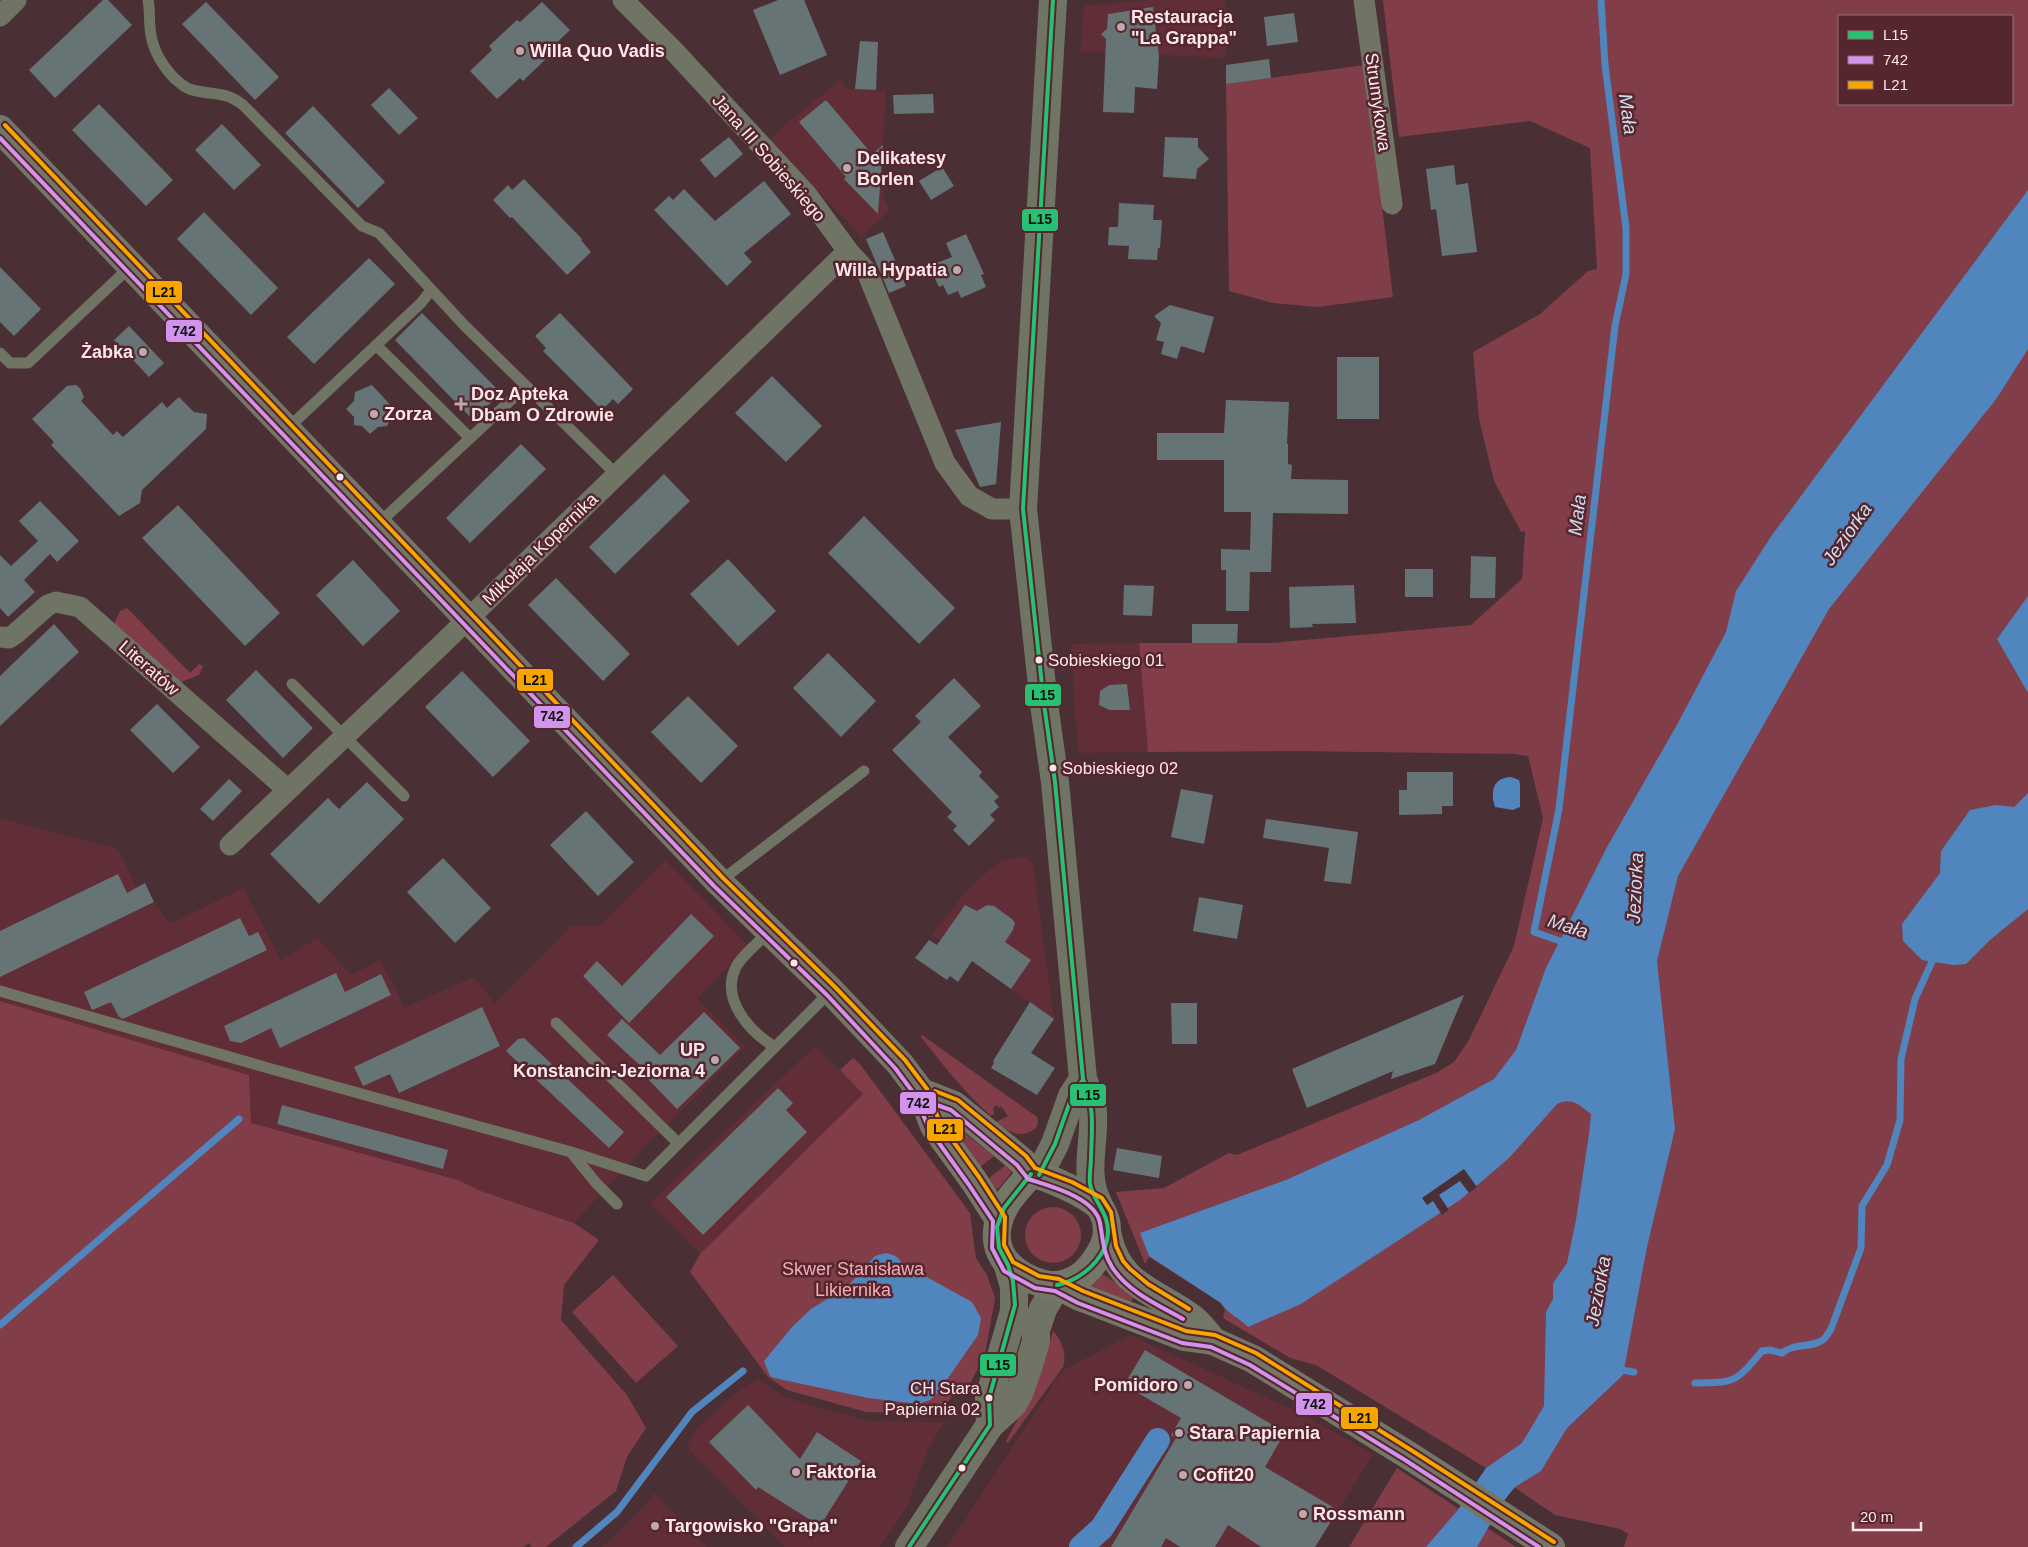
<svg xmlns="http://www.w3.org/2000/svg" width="2028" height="1547" viewBox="0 0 2028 1547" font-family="Helvetica,sans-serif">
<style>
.built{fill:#612d36}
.green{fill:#813d48;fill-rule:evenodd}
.water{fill:#5185be}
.pier{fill:#4a3035}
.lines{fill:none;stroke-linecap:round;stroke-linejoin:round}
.stream{stroke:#5185be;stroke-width:7}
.canal{stroke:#5185be;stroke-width:24}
.building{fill:#667475}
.service{stroke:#6f7465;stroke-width:11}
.minor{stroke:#6f7465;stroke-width:21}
.tertiary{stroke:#6f7465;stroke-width:28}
.secondary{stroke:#747667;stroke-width:28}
.bus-1-casing{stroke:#55262e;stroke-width:8}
.bus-2-casing{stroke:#55262e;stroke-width:8}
.bus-3-casing{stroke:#55262e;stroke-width:8}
.bus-1{stroke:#26c172;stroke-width:4}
.bus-2{stroke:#d193ec;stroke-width:4}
.bus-3{stroke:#f7a600;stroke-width:4}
.poi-dot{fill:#bda8ab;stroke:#55262e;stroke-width:2}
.bus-dot{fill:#fbe8ea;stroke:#55262e;stroke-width:2}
.labels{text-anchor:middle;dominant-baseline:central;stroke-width:5;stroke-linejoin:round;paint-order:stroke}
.bus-label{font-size:17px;fill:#fbe8ea;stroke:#55262e;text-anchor:start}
.poi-label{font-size:18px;font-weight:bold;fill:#fbe8ea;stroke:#55262e;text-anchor:start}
.street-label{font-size:18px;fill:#fbe8ea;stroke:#55262e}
.park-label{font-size:18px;fill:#f4acb4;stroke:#55262e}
.water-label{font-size:19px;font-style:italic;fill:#ceddee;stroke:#55262e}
.line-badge{stroke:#55262e;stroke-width:2}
.pale-badge-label{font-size:14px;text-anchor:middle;font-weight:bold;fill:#111}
</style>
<rect width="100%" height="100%" fill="#4a3035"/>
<g class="built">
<polygon points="1151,0 1225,0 1226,58 1080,51 1084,6"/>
<polygon points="841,79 846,89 886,91 881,179 884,198 890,210 861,238 847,221 769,140 785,125"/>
<polygon points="1139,643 1148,752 1079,753 1074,704 1071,644"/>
<polygon points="0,818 118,849 136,887 145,883 154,902 170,924 243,888 281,960 318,938 351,975 380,960 405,1007 474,977 495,1004 571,926 599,926 665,860 749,946 697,998 745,1047 645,1147 574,1223 481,1191 458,1180 251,1123 249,1075 0,1001"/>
<polygon points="1018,857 1026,857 1033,865 1054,1019 941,940 932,935 969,888 999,862"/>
<polygon points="815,1046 864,1094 700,1254 650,1203"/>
<polygon points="1130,1335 1300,1413 1373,1454 1316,1547 947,1547 1062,1371"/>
<polygon points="758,1379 786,1398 868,1421 944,1422 929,1448 907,1506 880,1547 785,1547 691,1452 687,1446 696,1430 735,1393"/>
<polygon points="654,1493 707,1547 602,1547 646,1504"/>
</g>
<g class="green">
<path d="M1383,0H2028V1547H1624L1628,1534L1620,1529L1555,1515L1486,1468L1316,1365L1290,1358L1223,1318L1225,1310L1221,1303L1149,1257L1145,1264L1116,1192L1164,1188L1229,1153L1237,1155L1436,1073L1454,1062L1469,1040L1514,946L1543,818L1528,756L1514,754L1295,751L1148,752L1139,643H1271L1471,625L1522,579L1525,531L1521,532L1494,481L1479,419L1473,352L1540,314L1588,271L1597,269L1590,148L1530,121L1399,137ZM1839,16H2012V104H1839Z"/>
<polygon points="1365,65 1393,297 1318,307 1273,303 1229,291 1226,84"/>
<polygon points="127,608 190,673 199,664 203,666 199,675 179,683 114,624 120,611"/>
<polygon points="0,1001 249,1075 251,1123 458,1180 481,1191 574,1223 599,1240 564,1285 561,1320 627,1395 646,1428 627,1457 616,1491 546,1547 532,1547 529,1543 524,1547 0,1547"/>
<path d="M922,1035L1037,1117L1038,1123L1036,1128C1021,1140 1009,1132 996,1122L1008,1116L1001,1106L999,1108L997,1105L993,1108L994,1114L991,1116C964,1092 943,1065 921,1037Z"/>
<polygon points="853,1058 860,1064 970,1213 976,1258 987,1275 995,1298 985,1354 970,1384 962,1384 957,1387 944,1409 901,1413 866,1412 787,1390 768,1377 690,1272 700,1254 863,1094 840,1070"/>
<polygon points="954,1125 994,1156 979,1168 950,1127"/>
<polygon points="1007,1164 1014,1169 999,1188 996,1189 988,1179"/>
<circle cx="1053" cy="1235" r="28"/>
<polygon points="1101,1273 1135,1295 1129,1305 1086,1285"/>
<polygon points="613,1275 678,1346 636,1383 572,1312"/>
<path d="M1053,1331C1062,1340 1067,1355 1063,1367L1008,1443L1006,1441C1026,1405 1042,1370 1053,1331Z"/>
<polygon points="1397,1468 1516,1547 1349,1547"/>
</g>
<g class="water">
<path d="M2028,190V349L1997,398L1829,609L1678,876L1657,961L1675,1129L1647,1247L1623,1375L1567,1428L1541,1471L1515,1487L1503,1502L1477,1547H1426L1457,1511L1486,1468L1522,1443L1544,1406L1546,1312L1553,1299V1283L1567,1263L1576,1220L1589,1134L1591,1114C1579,1105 1572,1097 1557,1104L1509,1158L1460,1200L1301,1304L1248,1327C1239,1318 1227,1313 1221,1303L1149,1256L1140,1233L1286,1180L1419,1120L1494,1079L1516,1050L1546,968L1607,847L1678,723L1726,632L1736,591L1772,535Z"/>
<polygon points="2028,596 2028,693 1997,639"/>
<path d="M1511,777L1519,780L1520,784V807L1513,810L1495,807C1490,791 1493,778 1511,777Z"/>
<polygon points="2028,793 2028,909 1990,940 1966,964 1953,965 1922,960 1903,941 1902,924 1940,873 1941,851 1970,810 1996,805 2014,807"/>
<polygon points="886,1253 896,1256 903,1264 972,1302 981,1318 978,1335 937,1394 930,1400 918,1404 868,1398 774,1378 770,1376 764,1361 792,1327 811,1309 848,1286 875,1256"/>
</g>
<polygon class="pier" points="1464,1169 1477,1187 1469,1193 1460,1181 1439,1195 1449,1210 1442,1215 1433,1201 1427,1205 1422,1198"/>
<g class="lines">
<g class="stream">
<polyline points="1566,943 1534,932 1559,809 1615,326 1626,274 1626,228 1605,65 1601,0"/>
<polyline points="0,1325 239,1119"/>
<polyline points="1615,1369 1634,1372"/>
<path d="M1695,1383C1735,1383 1736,1382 1762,1351L1770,1350L1782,1353C1795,1342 1812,1349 1824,1339C1827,1336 1829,1332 1831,1329L1861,1248L1862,1206L1887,1165L1900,1120L1901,1059L1915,999L1935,955"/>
<polyline points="576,1547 617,1512 692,1412 743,1371"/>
</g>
<polyline class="canal" points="1081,1547 1102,1528 1158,1440"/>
</g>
<g class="building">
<polygon points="103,0 108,0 132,25 55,98 29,70"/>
<polygon points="778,0 804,0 827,55 780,75 753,10"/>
<polygon points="206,2 279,77 255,100 182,24"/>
<polygon points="542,2 570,30 547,52 550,55 523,81 520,78 497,99 470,71 492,50 489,46 517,20 520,22"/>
<polygon points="1153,7 1159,56 1157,89 1135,87 1134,113 1103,112 1106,39 1101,34 1107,29 1108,14"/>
<polygon points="1294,13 1298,42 1267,46 1264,17"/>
<polygon points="860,41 878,42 876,90 855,89"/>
<polygon points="1269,59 1271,78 1226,84 1226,65"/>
<polygon points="389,88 418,118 399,135 371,105"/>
<polygon points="933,94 934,113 894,114 893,95"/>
<polygon points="826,100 872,154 883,145 878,214 844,179 846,177 799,122"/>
<polygon points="99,104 173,180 146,206 72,130"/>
<polygon points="313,106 385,182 358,208 285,133"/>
<polygon points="222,124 261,165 234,190 195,150"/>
<polygon points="729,137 743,154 715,178 700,160"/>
<polygon points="1165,137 1198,138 1198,147 1209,159 1197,169 1196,179 1163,177"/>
<polygon points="1454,165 1456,185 1468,183 1477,252 1442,256 1436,209 1431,210 1426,169"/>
<polygon points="942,167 954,186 931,200 919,181"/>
<polygon points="524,179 582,239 581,240 591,252 567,275 512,217 510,218 493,200 508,185 512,190"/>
<polygon points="764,181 791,214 744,253 752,262 727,286 654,210 669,196 673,200 684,189 715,221"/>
<polygon points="1119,203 1154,205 1153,220 1162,220 1160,248 1158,248 1157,260 1128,259 1129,246 1108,245 1109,227 1118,227"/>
<polygon points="204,212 278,288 251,315 177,239"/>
<polygon points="883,232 906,286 889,293 866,239"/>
<polygon points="966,234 984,274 981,275 986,287 961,298 958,291 948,295 943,285 939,287 929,266 952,257 946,243"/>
<polygon points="369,258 395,284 314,364 287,337"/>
<polygon points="0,267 41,309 14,336 0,322"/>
<polygon points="1170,305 1214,317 1204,353 1181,346 1177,359 1161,354 1164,342 1156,340 1161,323 1154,316"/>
<polygon points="422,313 501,393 473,420 395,340"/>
<polygon points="560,313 633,389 618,404 613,399 602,410 543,351 546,348 535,336"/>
<polygon points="129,326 164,363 149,377 114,340"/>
<rect x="1337" y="357" width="42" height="62"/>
<polygon points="772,376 822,426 786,462 735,413"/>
<polygon points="76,385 80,388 84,397 81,401 113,435 117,431 123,437 162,402 167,408 179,397 194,412 207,414 206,429 142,490 140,503 119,516 51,445 54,442 32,419 67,386"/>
<polygon points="372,385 395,410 387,426 378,427 370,434 362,426 354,425 354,417 346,409 354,401 355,392"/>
<polygon points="1226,400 1289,402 1287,444 1288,444 1288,464 1292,465 1291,479 1348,480 1348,514 1273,513 1271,572 1250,572 1249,611 1226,611 1226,570 1221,570 1221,549 1250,550 1251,512 1224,512 1224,460 1157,460 1157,433 1224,433"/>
<polygon points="1001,422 996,484 980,487 955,430"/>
<polygon points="521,444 546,469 470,543 446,518"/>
<polygon points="664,474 690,501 615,574 589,547"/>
<polygon points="40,501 79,541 57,562 50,554 24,580 35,592 8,617 0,608 0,555 11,566 38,541 19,521"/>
<polygon points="178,505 280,613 245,646 142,538"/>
<polygon points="864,516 955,608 919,644 828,553"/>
<polygon points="1471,556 1496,557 1495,598 1470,598"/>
<polygon points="728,559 776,611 738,646 690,594"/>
<polygon points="353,560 400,611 363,646 316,595"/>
<rect x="1405" y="569" width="28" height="28"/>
<polygon points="556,578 630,654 603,681 528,605"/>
<polygon points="1124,585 1154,586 1152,616 1123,615"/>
<polygon points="1354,585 1356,623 1312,624 1313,627 1290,628 1289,587"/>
<polygon points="54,624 79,652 0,726 0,676"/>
<polygon points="1192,624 1238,624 1237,643 1192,643"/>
<polygon points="828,653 876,701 841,737 793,688"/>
<polygon points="256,670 313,728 283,758 226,700"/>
<polygon points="462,671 530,741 493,777 425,707"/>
<polygon points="954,678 981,706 948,737 982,772 979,776 999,797 994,801 999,807 990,815 995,820 969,846 953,830 957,826 947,817 952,812 892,750 921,722 915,716"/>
<polygon points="1127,684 1130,710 1109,710 1099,705 1100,691 1109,685"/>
<polygon points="688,696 738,746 701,783 651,732"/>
<polygon points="157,704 200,747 173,773 130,730"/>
<polygon points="1407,772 1453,772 1453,806 1442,806 1442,814 1399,815 1399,790 1407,790"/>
<polygon points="229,779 242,791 213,821 200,809"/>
<polygon points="367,782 404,819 319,904 270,854 328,798 339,809"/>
<polygon points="1181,789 1213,795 1204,844 1171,837"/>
<polygon points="586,811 634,862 598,896 550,845"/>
<polygon points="1266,819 1358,832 1351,884 1324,881 1329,848 1263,838"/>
<polygon points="443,858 491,908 455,943 407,892"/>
<polygon points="118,874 127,893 145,883 154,902 0,977 0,931"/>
<polygon points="1199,897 1243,905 1237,939 1193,931"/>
<polygon points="965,905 977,911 987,905 994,906 1012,919 1015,923 1013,930 1005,942 1031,960 1011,989 972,961 958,982 950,976 947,980 915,958 929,940 937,945"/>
<polygon points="691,914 714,936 629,1023 583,976 597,961 622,986"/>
<polygon points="240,918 249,936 258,932 267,950 123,1019 119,1017 111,1002 92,1010 84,992"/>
<polygon points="336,973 345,992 381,974 391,995 280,1048 271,1028 241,1043 230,1041 224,1026"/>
<polygon points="1464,995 1435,1064 1391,1079 1393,1071 1307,1108 1292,1069"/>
<polygon points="1030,1002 1054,1019 1031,1053 1055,1068 1037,1095 991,1068 994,1063 993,1061"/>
<polygon points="1171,1003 1197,1003 1197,1044 1172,1044"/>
<polygon points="482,1007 500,1046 399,1093 390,1074 363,1086 354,1067"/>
<polygon points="704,1012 740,1048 677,1109 642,1073 645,1070 607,1035 622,1019 660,1055"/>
<polygon points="524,1038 624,1132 609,1148 506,1051 518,1039"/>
<polygon points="778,1088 793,1103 786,1110 807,1132 703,1235 666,1197"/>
<polygon points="282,1105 448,1150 443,1169 277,1124"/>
<polygon points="1117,1148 1162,1156 1159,1178 1113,1170"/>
<polygon points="1145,1350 1285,1432 1265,1467 1338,1510 1315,1547 1261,1547 1228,1525 1215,1547 1180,1547 1166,1538 1161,1547 1111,1547 1176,1438 1171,1435 1181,1418 1124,1385"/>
<polygon points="748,1405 800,1459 817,1432 861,1461 820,1526 758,1487 756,1490 709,1442"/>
</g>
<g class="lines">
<g class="service">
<path d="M148,0C150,9 149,18 150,27C151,47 160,63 174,78C181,84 187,90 197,91C217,95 226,92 243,105L362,226L379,233L464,325L616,474"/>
<polyline points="376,345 470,438"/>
<polyline points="0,353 10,363 28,363 131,266"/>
<polyline points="287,429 421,303 431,290"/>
<polyline points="378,524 526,386"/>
<polyline points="292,684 404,796"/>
<polyline points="719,882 864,771"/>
<path d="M769,932C760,941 740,957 735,969C721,1000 750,1032 775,1047"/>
<polyline points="0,991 268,1068 571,1152 646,1176 831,991"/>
<polyline points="556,1023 678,1143"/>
<polyline points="571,1152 596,1183 617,1204"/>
</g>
<g class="minor">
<polyline points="623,0 673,50 807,195 848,251 867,272 945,463 969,496 992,509 1023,509"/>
<polyline points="1364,0 1392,204"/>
<polyline points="0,16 16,0"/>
<polyline points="0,637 9,638 15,634 48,605 56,602 80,607 288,790"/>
<polyline points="230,845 439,647 848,251"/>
</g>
<g class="tertiary">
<path d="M1053,0L1023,509L1044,704L1055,782L1083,1079C1087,1090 1093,1101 1093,1113C1095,1144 1083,1174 1098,1203"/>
<polyline points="1039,1175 1055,1144 1072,1096 1083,1079"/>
<polyline points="990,1425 989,1398 1014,1311 1014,1287 1008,1266"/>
<polyline points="909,1547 990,1425 1013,1404 1020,1391 1028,1368 1036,1341 1036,1330 1043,1309 1057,1285"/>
</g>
<g class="secondary">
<polyline points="0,129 719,882 831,991 900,1064 921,1092 934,1126 974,1181 999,1220"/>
<polyline points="921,1092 954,1105 1022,1161 1031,1174"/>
<path d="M1031,1174C1044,1175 1094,1197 1101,1209C1109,1223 1109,1237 1101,1251C1091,1269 1079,1282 1058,1285C1049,1286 1040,1283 1032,1280C1008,1269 992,1252 998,1224C1002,1204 1018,1189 1031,1174Z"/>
<path d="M1108,1236C1118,1286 1156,1291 1192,1318C1200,1324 1206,1333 1213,1341"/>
<polyline points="1057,1285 1080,1297 1184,1337 1213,1341 1253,1359 1408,1455 1551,1547"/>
</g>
<defs>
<g id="bus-1">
<path d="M1053,0L1023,509L1044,704L1055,782L1083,1079C1095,1110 1092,1125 1091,1157C1091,1166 1089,1176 1090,1184C1092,1196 1102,1207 1106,1219C1116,1251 1085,1279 1057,1285"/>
<polyline points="1039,1175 1055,1144 1072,1096 1082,1081"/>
<polyline points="909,1547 990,1425 989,1398 1015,1305 1013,1281 1008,1265 999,1248 997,1227 1004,1208 1031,1174"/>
</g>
<g id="bus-2">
<polyline points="0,138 714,886 827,995 895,1068 915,1095 929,1129 969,1185 993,1221 992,1248 1004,1271 1035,1288 1055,1291 1078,1303 1182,1343 1211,1347 1250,1365 1405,1460 1539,1547"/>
<path d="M931,1103L951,1110L1017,1165L1028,1179C1049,1186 1095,1197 1100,1223C1103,1239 1103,1253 1112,1267C1128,1292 1158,1305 1183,1319"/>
</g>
<g id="bus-3">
<polyline points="5,125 723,878 835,987 905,1060 927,1089 940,1123 979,1177 1005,1217 1004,1245 1013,1262 1039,1276 1059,1279 1083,1291 1186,1331 1215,1335 1256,1353 1411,1450 1554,1542"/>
<polyline points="935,1091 958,1100 1026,1156 1035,1168 1072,1182 1102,1198 1111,1212 1116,1246 1123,1261 1130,1269 1148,1284 1189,1309"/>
</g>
</defs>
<use href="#bus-1" class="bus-1-casing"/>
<use href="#bus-2" class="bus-2-casing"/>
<use href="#bus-3" class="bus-3-casing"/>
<use href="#bus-1" class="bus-1"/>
<use href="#bus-2" class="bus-2"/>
<use href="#bus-3" class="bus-3"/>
</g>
<g class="poi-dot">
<circle cx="1121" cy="27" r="5"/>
<circle cx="520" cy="51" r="5"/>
<circle cx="847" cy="168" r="5"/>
<circle cx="957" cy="270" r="5"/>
<circle cx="143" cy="352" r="5"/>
<path d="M458.5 396.5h5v5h5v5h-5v5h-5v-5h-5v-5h5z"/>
<circle cx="374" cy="414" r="5"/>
<circle cx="715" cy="1060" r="5"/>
<circle cx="1188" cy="1385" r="5"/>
<circle cx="1179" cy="1433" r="5"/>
<circle cx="796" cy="1472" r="5"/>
<circle cx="1183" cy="1475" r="5"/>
<circle cx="1303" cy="1514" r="5"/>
<circle cx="655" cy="1526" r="5"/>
</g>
<g class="bus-dot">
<circle cx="340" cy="477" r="4.5"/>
<circle cx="1039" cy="660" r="4.5"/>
<circle cx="1053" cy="768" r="4.5"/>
<circle cx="794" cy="963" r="4.5"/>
<circle cx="989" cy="1398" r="4.5"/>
<circle cx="962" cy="1468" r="4.5"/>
</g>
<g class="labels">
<g class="bus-label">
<text x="1048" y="660">Sobieskiego 01</text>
<text x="1062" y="768">Sobieskiego 02</text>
<text x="980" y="1388" text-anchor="end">CH Stara<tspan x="980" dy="21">Papiernia 02</tspan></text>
</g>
<g class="poi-label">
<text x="1131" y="17">Restauracja<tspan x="1131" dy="21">"La Grappa"</tspan></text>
<text x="530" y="51">Willa Quo Vadis</text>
<text x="857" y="158">Delikatesy<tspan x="857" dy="21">Borlen</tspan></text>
<text x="947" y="270" text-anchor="end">Willa Hypatia</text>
<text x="133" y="352" text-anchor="end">Żabka</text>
<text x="471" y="394">Doz Apteka<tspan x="471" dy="21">Dbam O Zdrowie</tspan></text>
<text x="384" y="414">Zorza</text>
<text x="705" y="1050" text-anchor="end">UP<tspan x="705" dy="21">Konstancin-Jeziorna 4</tspan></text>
<text x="1178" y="1385" text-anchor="end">Pomidoro</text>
<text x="1189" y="1433">Stara Papiernia</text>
<text x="806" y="1472">Faktoria</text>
<text x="1193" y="1475">Cofit20</text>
<text x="1313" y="1514">Rossmann</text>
<text x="665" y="1526">Targowisko "Grapa"</text>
</g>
<g class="street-label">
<text transform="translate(1378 102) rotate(82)">Strumykowa</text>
<text transform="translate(769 158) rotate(49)">Jana III Sobieskiego</text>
<text transform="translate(540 549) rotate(-44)">Mikołaja Kopernika</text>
<text transform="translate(149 668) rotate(41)">Literatów</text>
</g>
<g class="park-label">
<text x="853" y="1269">Skwer Stanisława<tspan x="853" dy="21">Likiernika</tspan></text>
</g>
<g class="water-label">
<text transform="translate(1628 114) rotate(82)">Mała</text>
<text transform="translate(1577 515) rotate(-83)">Mała</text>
<text transform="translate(1847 534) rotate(-55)">Jeziorka</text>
<text transform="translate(1635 888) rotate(-87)">Jeziorka</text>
<text transform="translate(1568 926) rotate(18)">Mała</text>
<text transform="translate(1598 1291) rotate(-80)">Jeziorka</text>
</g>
</g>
<g class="line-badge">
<rect x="1021" y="208" width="38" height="24" rx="5" fill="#26c172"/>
<rect x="145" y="280" width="38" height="24" rx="5" fill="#f7a600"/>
<rect x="165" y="319" width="38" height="24" rx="5" fill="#d193ec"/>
<rect x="516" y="668" width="38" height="24" rx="5" fill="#f7a600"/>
<rect x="1024" y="683" width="38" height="24" rx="5" fill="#26c172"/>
<rect x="533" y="705" width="38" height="24" rx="5" fill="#d193ec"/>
<rect x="1069" y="1083" width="38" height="24" rx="5" fill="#26c172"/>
<rect x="899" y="1091" width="38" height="24" rx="5" fill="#d193ec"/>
<rect x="926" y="1118" width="38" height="24" rx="5" fill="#f7a600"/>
<rect x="979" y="1353" width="38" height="24" rx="5" fill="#26c172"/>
<rect x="1295" y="1392" width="38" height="24" rx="5" fill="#d193ec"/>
<rect x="1340" y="1406" width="39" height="24" rx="5" fill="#f7a600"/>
</g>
<g class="pale-badge-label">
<text x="1040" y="224">L15</text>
<text x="164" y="297">L21</text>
<text x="184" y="336">742</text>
<text x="535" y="685">L21</text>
<text x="1043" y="700">L15</text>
<text x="552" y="721">742</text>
<text x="1088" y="1100">L15</text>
<text x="918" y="1108">742</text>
<text x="945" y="1134">L21</text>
<text x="998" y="1370">L15</text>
<text x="1314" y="1409">742</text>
<text x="1360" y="1423">L21</text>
</g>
<rect x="1838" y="15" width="175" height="90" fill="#55262e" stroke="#977479"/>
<rect x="1848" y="31" width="25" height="8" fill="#26c172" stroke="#977479"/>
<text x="1883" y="40" font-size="15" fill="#fbe8ea">L15</text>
<rect x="1848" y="56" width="25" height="8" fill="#d193ec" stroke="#977479"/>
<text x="1883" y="65" font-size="15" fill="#fbe8ea">742</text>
<rect x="1848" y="81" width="25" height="8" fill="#f7a600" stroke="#977479"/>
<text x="1883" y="90" font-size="15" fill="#fbe8ea">L21</text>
<path d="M1853 1522v8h68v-8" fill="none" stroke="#fbe8ea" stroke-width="2.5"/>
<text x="1860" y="1522" font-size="15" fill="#fbe8ea" stroke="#55262e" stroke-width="4" paint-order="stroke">20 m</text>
</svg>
